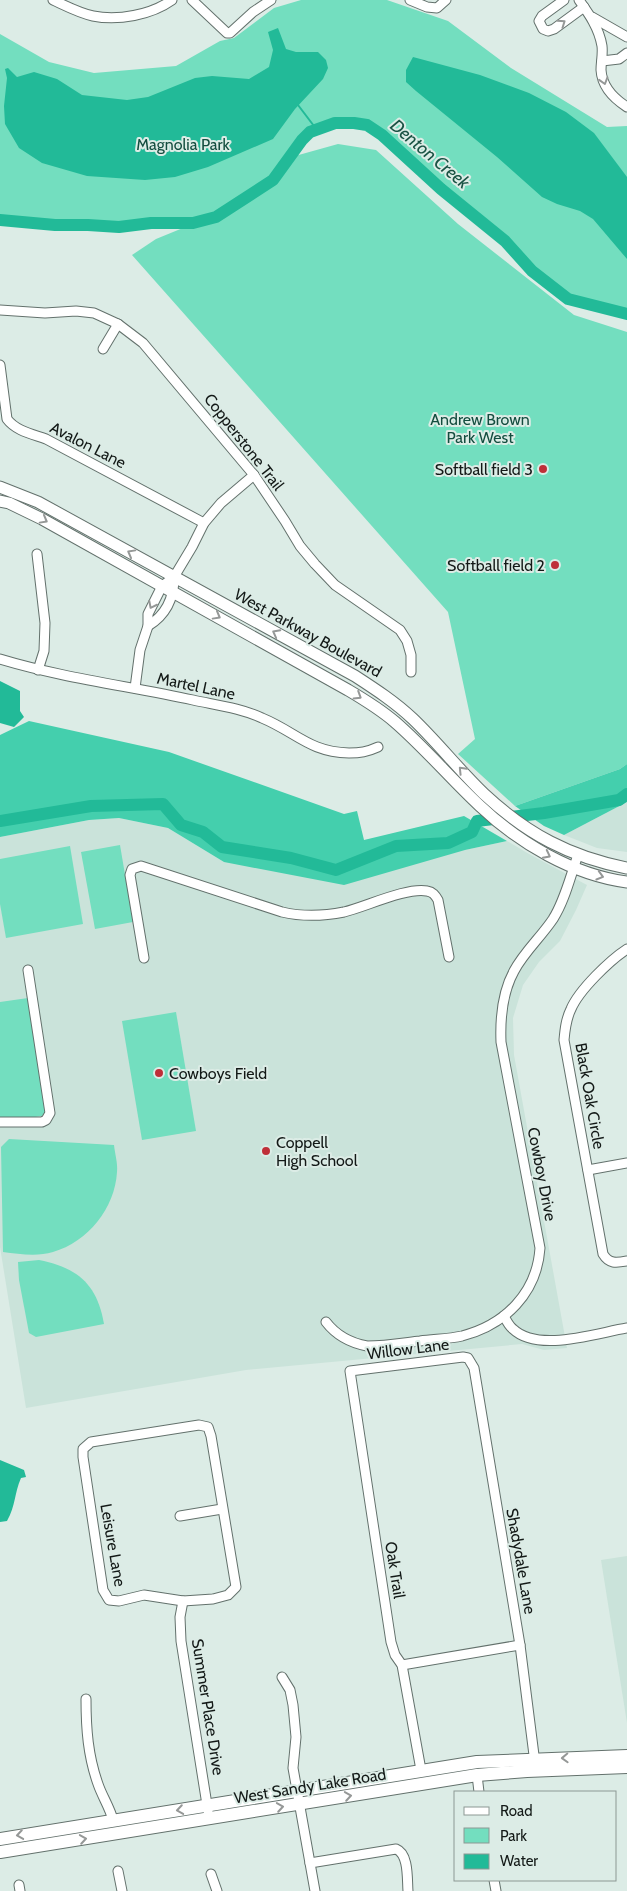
<svg xmlns="http://www.w3.org/2000/svg" width="627" height="1891" viewBox="0 0 627 1891" font-family="Cabin,sans-serif">
<style>
.built{fill:#cae3da}
.green{fill:#73debf}
.forest{fill:#44cfad}
.water{fill:#22ba98}
.lines{fill:none;stroke-linecap:round;stroke-linejoin:round}
.stream{stroke:#22ba98;stroke-width:2}
.river{stroke:#22ba98;stroke-width:12}
.minor-casing{stroke:#63716c;stroke-width:11}
.tertiary-casing{stroke:#63716c;stroke-width:13}
.secondary-casing{stroke:#63716c;stroke-width:14}
.minor{stroke:#fff;stroke-width:9}
.tertiary{stroke:#fff;stroke-width:11}
.secondary{stroke:#fff;stroke-width:12}
.oneway{stroke:#959897}
.poi-dot{fill:#bf2f38;stroke:#dcece6;stroke-width:2}
.labels{text-anchor:middle;dominant-baseline:central;stroke-width:4;stroke-linejoin:round;paint-order:stroke}
.park-label{font-size:16px;fill:#134d3f;stroke:#dcece6}
.street-label{font-size:16px;fill:#131917;stroke:#dcece6}
.poi-label{font-size:16px;fill:#131917;stroke:#dcece6;text-anchor:end}
.water-label{font-size:18px;font-style:italic;fill:#1a5344;stroke:#dcece6}
</style>
<rect width="100%" height="100%" fill="#dcece6"/>
<g class="built">
<polygon points="627,802 627,852 597,848 564,835"/>
<polygon points="119,818 168,828 224,862 465,850 507,841 529,854 587,885 576,910 560,941 539,962 523,985 513,1018 514,1055 567,1348 544,1350 522,1344 246,1370 26,1408 0,1247 0,837 89,820"/>
<polygon points="627,1556 627,1723 601,1560"/>
</g>
<g class="green">
<polygon points="301,0 387,0 448,21 511,68 607,127 627,126 627,314 568,299 532,271 505,241 441,189 382,135 367,125 335,123 310,132 302,140 284,165 295,156 338,144 376,150 458,224 574,315 627,332 627,764 620,769 515,806 458,754 475,739 448,612 132,255 156,239 200,221 151,223 119,227 88,225 55,225 0,220 0,34 49,62 94,73 176,66 220,41 234,38 274,8"/>
<polygon points="120,845 133,922 95,929 81,852"/>
<polygon points="70,846 83,924 6,938 0,904 0,859"/>
<polygon points="28,998 47,1115 0,1123 0,1002"/>
<polygon points="176,1012 196,1131 142,1140 122,1021"/>
<path d="M9,1139L114,1145C115,1154 118,1164 117,1172C115,1208 88,1242 53,1252C37,1257 19,1254 3,1252L1,1147Z"/>
<path d="M39,1260C78,1268 97,1284 104,1324L36,1337L29,1333L19,1280L18,1262Z"/>
</g>
<g class="forest">
<polygon points="29,721 169,752 344,814 357,811 364,840 464,816 507,841 465,850 344,885 224,862 168,828 119,818 89,820 0,837 0,735"/>
<polygon points="627,764 627,802 564,835 544,826 515,806 620,769"/>
</g>
<g class="water">
<polygon points="278,28 286,49 296,52 318,52 326,60 328,68 323,79 295,109 273,139 208,167 175,177 145,180 87,176 42,163 19,148 5,124 4,106 7,78 5,69 8,68 17,77 34,72 57,79 82,95 127,100 148,97 195,78 212,76 249,79 269,67 273,50 268,32"/>
<polygon points="413,57 480,75 529,93 566,112 594,133 627,177 627,259 593,219 580,211 557,204 542,197 497,157 416,91 406,82 406,70"/>
<polygon points="0,681 20,691 20,711 24,717 14,727 0,723"/>
<path d="M0,1460L24,1470L26,1477L21,1478C14,1494 16,1505 7,1521L0,1522Z"/>
</g>
<g class="lines">
<polyline class="stream" points="298,105 317,130"/>
<g class="river">
<polyline points="0,220 55,225 88,225 119,227 151,223 193,223 216,217 273,180 302,140 310,132 335,123 354,123 367,125 382,135 441,189 505,241 532,271 568,299 627,314"/>
<polyline points="0,821 91,806 163,804 181,825 203,832 222,847 291,858 336,870 396,846 448,843 472,832 477,821 544,813 619,800 627,794"/>
</g>
<defs>
<g id="minor">
<path d="M53,0C66,6 79,13 93,16C118,21 151,15 172,0"/>
<polyline points="192,0 227,33 230,33 253,12 271,0"/>
<polyline points="410,0 427,7 437,8 446,0"/>
<polyline points="564,0 542,16 539,21 543,29 548,31 554,29 584,7"/>
<path d="M579,0C589,14 599,28 602,46C603,54 601,62 601,70C602,87 613,98 627,107"/>
<polyline points="592,17 627,37"/>
<polyline points="602,61 619,59 627,53"/>
<polyline points="0,310 45,313 76,311 94,313 118,324 143,343 254,475 285,521 300,546 315,564 335,585 400,630 407,641 411,655 411,672"/>
<polyline points="103,349 118,324"/>
<path d="M0,365L7,419C16,431 32,434 46,439L204,523"/>
<polyline points="37,554 45,623 44,651 38,670"/>
<path d="M148,626C166,615 174,599 174,577"/>
<path d="M0,659C63,678 129,686 193,700C216,705 241,708 262,718C296,732 309,752 349,753C360,753 367,752 378,747"/>
<polyline points="135,688 140,650 148,626 148,614 162,586 174,577 192,547 204,523 221,503 254,475"/>
<path d="M627,949C610,960 579,990 571,1009C566,1019 565,1029 564,1040L603,1254C609,1264 616,1263 627,1261"/>
<path d="M144,958L130,875L132,869L141,866L282,912C303,917 324,916 344,912C365,907 407,887 427,891C433,892 435,895 438,900L449,957"/>
<polyline points="0,1122 42,1122 46,1120 50,1113 28,970"/>
<polyline points="588,1170 627,1163"/>
<path d="M504,1316C506,1320 509,1326 513,1329C538,1353 596,1333 627,1328"/>
<path d="M326,1322C336,1335 351,1343 367,1346C385,1346 403,1343 420,1341C434,1339 449,1339 462,1336C505,1325 537,1293 540,1248L501,1042C500,1017 502,993 514,971C524,952 541,937 553,919C565,900 570,877 578,855"/>
<polygon points="199,1425 208,1427 211,1436 236,1587 228,1595 213,1599 183,1601 144,1595 119,1601 109,1600 103,1590 83,1457 83,1449 91,1442"/>
<polyline points="180,1516 222,1509"/>
<polyline points="183,1601 180,1617 181,1641 208,1811"/>
<polyline points="402,1665 520,1645"/>
<polyline points="282,1677 290,1690 293,1705 296,1737 293,1768 315,1891"/>
<path d="M86,1699C86,1729 88,1756 98,1784C102,1796 110,1808 113,1820"/>
<polyline points="421,1770 402,1665 395,1655 391,1642 350,1371 463,1357 468,1358 474,1368 520,1645 535,1763"/>
<polyline points="477,1775 479,1792"/>
<path d="M310,1863L396,1849C409,1854 407,1879 408,1891"/>
<polyline points="118,1871 122,1891"/>
<polyline points="211,1874 217,1891"/>
<polyline points="494,1880 496,1891"/>
<polyline points="19,1885 20,1891"/>
</g>
<g id="tertiary">
<path d="M0,487L38,502L355,676C375,689 395,702 413,719C438,743 459,770 484,794C527,834 570,857 627,868"/>
<path d="M0,501L9,503L42,519L348,690C365,700 381,710 395,722C425,748 451,779 480,806C519,843 573,875 627,882"/>
</g>
<g id="secondary">
<polyline points="0,1839 477,1762 627,1756"/>
<polyline points="0,1852 477,1775 527,1771 627,1767"/>
</g>
</defs>
<use href="#minor" class="minor-casing"/>
<use href="#tertiary" class="tertiary-casing"/>
<use href="#secondary" class="secondary-casing"/>
<use href="#minor" class="minor"/>
<use href="#tertiary" class="tertiary"/>
<use href="#secondary" class="secondary"/>
</g>
<defs><path id="oneway-chevron" d="M-2-3.5L2.5 0L-2 3.5" fill="none" stroke-width="1.6" stroke-linecap="round" stroke-linejoin="round" transform="scale(1.25)"/></defs>
<g class="oneway">
<use href="#oneway-chevron" transform="translate(562 23) rotate(-35)"/>
<use href="#oneway-chevron" transform="translate(604 81) rotate(73)"/>
<use href="#oneway-chevron" transform="translate(44 520) rotate(29)"/>
<use href="#oneway-chevron" transform="translate(131 553) rotate(-151)"/>
<use href="#oneway-chevron" transform="translate(152 605) rotate(117)"/>
<use href="#oneway-chevron" transform="translate(217 616) rotate(29)"/>
<use href="#oneway-chevron" transform="translate(276 633) rotate(-152)"/>
<use href="#oneway-chevron" transform="translate(358 696) rotate(32)"/>
<use href="#oneway-chevron" transform="translate(462 770) rotate(-134)"/>
<use href="#oneway-chevron" transform="translate(547 855) rotate(27)"/>
<use href="#oneway-chevron" transform="translate(600 876) rotate(16)"/>
<use href="#oneway-chevron" transform="translate(565 1758) rotate(178)"/>
<use href="#oneway-chevron" transform="translate(348 1796) rotate(-9)"/>
<use href="#oneway-chevron" transform="translate(280 1807) rotate(-9)"/>
<use href="#oneway-chevron" transform="translate(180 1810) rotate(171)"/>
<use href="#oneway-chevron" transform="translate(20 1835) rotate(171)"/>
<use href="#oneway-chevron" transform="translate(83 1839) rotate(-9)"/>
</g>
<g class="poi-dot">
<circle cx="543" cy="469" r="5"/>
<circle cx="555" cy="565" r="5"/>
<circle cx="159" cy="1073" r="5"/>
<circle cx="266" cy="1151" r="5"/>
</g>
<g class="labels">
<g class="park-label">
<text x="183" y="144">Magnolia Park</text>
<text x="480" y="419">Andrew Brown<tspan x="480" dy="18">Park West</tspan></text>
</g>
<g class="street-label">
<text transform="translate(244 442) rotate(52)">Copperstone Trail</text>
<text transform="translate(88 445) rotate(27)">Avalon Lane</text>
<text transform="translate(308 633) rotate(29)">West Parkway Boulevard</text>
<text transform="translate(196 686) rotate(12)">Martel Lane</text>
<text transform="translate(590 1096) rotate(80)">Black Oak Circle</text>
<text transform="translate(542 1174) rotate(79)">Cowboy Drive</text>
<text transform="translate(408 1349) rotate(-7)">Willow Lane</text>
<text transform="translate(113 1545) rotate(80)">Leisure Lane</text>
<text transform="translate(521 1561) rotate(80)">Shadydale Lane</text>
<text transform="translate(395 1570) rotate(81)">Oak Trail</text>
<text transform="translate(208 1707) rotate(81)">Summer Place Drive</text>
<text transform="translate(310 1786) rotate(-9)">West Sandy Lake Road</text>
</g>
<g class="poi-label">
<text x="533" y="469">Softball field 3</text>
<text x="545" y="565">Softball field 2</text>
<text x="169" y="1073" text-anchor="start">Cowboys Field</text>
<text x="276" y="1142" text-anchor="start">Coppell<tspan x="276" dy="18">High School</tspan></text>
</g>
<g class="water-label">
<text transform="translate(430 154) rotate(40)">Denton Creek</text>
</g>
</g>
<rect x="454" y="1791" width="162" height="90" fill="#dcece6" stroke="#8c9893"/>
<rect x="464" y="1807" width="25" height="8" fill="#ffffff" stroke="#8c9893"/>
<text x="500" y="1816" font-size="15" fill="#131917">Road</text>
<rect x="464" y="1828" width="25" height="15" fill="#73debf" stroke="#8c9893"/>
<text x="500" y="1841" font-size="15" fill="#131917">Park</text>
<rect x="464" y="1854" width="25" height="15" fill="#22ba98" stroke="#8c9893"/>
<text x="500" y="1866" font-size="15" fill="#131917">Water</text>
</svg>
